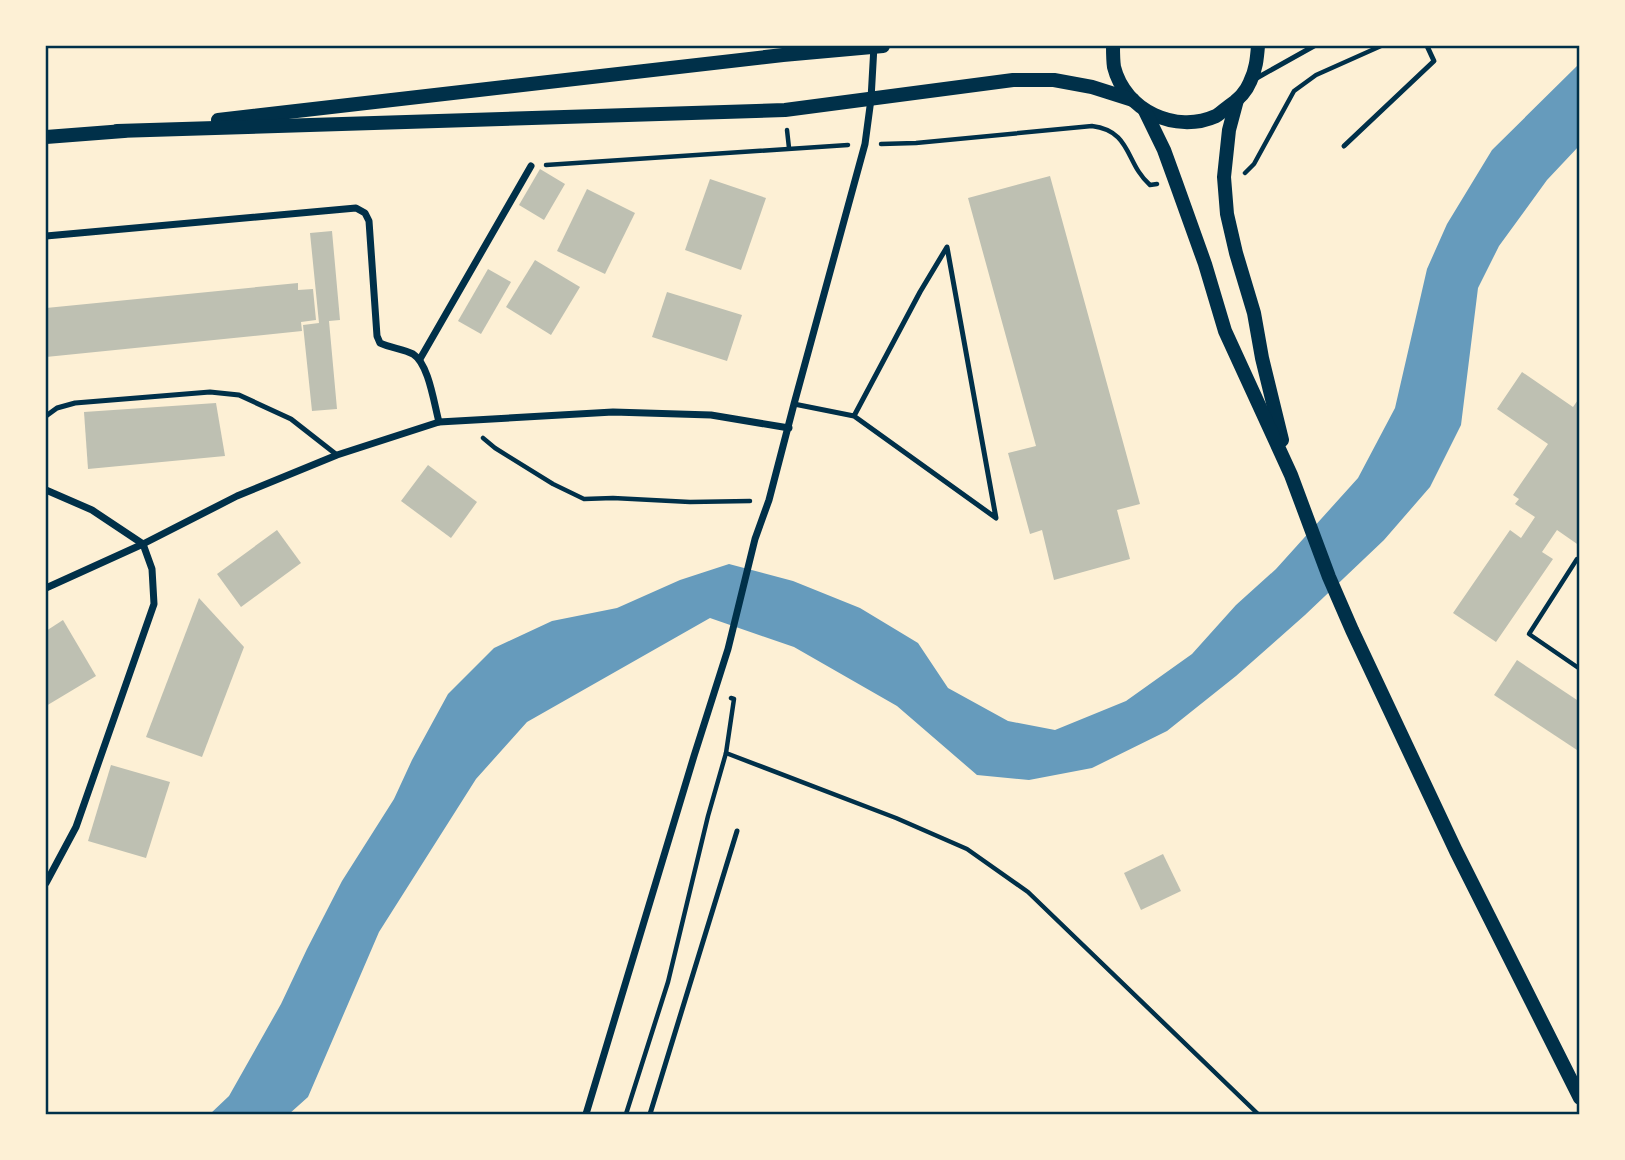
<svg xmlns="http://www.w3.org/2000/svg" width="1625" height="1160" viewBox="0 0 1625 1160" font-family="'DejaVu Sans',sans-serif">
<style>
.water{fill:#669bbc}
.building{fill:#bec0b2}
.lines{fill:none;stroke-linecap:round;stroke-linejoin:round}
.path{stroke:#003049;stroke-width:4.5}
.service{stroke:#003049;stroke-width:5}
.minor{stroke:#003049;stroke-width:7}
.secondary{stroke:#003049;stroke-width:14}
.neatline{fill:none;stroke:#003049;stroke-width:2.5}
</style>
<rect width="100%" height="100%" fill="#fdf0d5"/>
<polygon class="water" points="1579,64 1579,146 1547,180 1499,246 1478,288 1461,425 1430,487 1384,540 1305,615 1236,676 1167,731 1092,768 1029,780 977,775 897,706 794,647 710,618 527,722 476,779 379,932 308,1097 289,1114 210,1114 229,1096 281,1004 307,949 342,881 394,799 412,760 448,694 494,648 552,621 617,608 680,580 729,564 793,581 860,608 918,643 948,688 1008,721 1055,730 1126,701 1192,654 1236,605 1276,569 1358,478 1395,408 1427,269 1447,224 1492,150"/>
<g class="building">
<polygon points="540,169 565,184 544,220 519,205"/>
<polygon points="1050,176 1140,504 1117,510 1130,559 1054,580 1042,530 1030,534 1008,453 1036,446 968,198"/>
<polygon points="710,179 766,198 741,270 685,250"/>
<polygon points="587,189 635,213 605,274 557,251"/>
<polygon points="332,231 340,320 329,321 337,409 312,411 303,325 319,323 310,233"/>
<polygon points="535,260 580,287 551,335 506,307"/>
<polygon points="488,269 511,282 481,334 458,321"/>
<polygon points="298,283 298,290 313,289 316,320 301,322 302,331 46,357 46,308"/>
<polygon points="667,292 742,315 727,361 652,337"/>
<polygon points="1522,372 1573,407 1580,397 1580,546 1557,530 1542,552 1553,559 1496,642 1453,613 1510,530 1521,538 1535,517 1515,504 1519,499 1513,495 1548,444 1497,409"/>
<polygon points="216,403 225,456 88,469 84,412"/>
<polygon points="428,465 477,502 451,538 401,501"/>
<polygon points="277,530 301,563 241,607 217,574"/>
<polygon points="199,598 244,647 202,757 146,737"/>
<polygon points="63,620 96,676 46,706 46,631"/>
<polygon points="1517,660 1580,702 1580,752 1494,695"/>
<polygon points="111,765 170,782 146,858 88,841"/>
<polygon points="1163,854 1181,891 1141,910 1124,873"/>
</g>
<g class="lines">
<g class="path">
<polyline points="787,130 789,148"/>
<path d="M881,144L916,143L1092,126C1132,131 1125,163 1150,185L1157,184"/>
<polyline points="546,165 848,145"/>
<polyline points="1245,173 1254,164 1294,91 1316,75 1381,46"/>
<polyline points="483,438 495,448 553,484 584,499 613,498 690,502 750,501"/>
<polyline points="1580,561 1577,559 1529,634 1580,669"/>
<polyline points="726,753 896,818 967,849 1028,892 1258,1114"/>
<polyline points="626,1114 668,982 708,816 726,753 734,699 731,698"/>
</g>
<g class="service">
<polyline points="1255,79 1314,46"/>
<polyline points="1344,146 1434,61 1427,46"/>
<polyline points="794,404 854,416 996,518 947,247 920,292 854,416"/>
<polyline points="46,416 57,408 75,403 210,392 239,395 291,419 337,455"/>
<polyline points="650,1114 737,831"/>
</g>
<g class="minor">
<path d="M46,236L356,208L365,213L369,221L377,336L380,343C391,348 403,349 413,354C429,364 434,404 439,422"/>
<polyline points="420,359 531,166"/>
<polyline points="46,490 92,510 143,544"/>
<polyline points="46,588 143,544 237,496 337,455 439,422 613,412 711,415 789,428"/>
<polyline points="46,883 76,827 154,604 152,569 143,544"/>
<polyline points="586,1114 694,756 728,649 755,539 769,500 794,404 865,144 871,99 874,46"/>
</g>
<g class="secondary">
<path d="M1113,46C1113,52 1113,60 1114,67C1125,111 1176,134 1216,116C1221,113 1225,109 1229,106C1238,100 1246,92 1250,82C1256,70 1257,58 1258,46"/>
<polyline points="1237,100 1229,130 1224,177 1227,214 1236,253 1254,313 1262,358 1282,440"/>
<polyline points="1145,111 1164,150 1176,183 1205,264 1225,331 1291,475 1329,577 1352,630 1456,851 1580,1098"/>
<polyline points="218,120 783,55 883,46"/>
<polyline points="117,131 785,110 1013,80 1054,80 1092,87 1133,100"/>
<polyline points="46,137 124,131"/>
</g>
</g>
<rect width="1625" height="1160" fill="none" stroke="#fdf0d5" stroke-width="94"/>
<rect x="47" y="47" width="1531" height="1066" class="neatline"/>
</svg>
